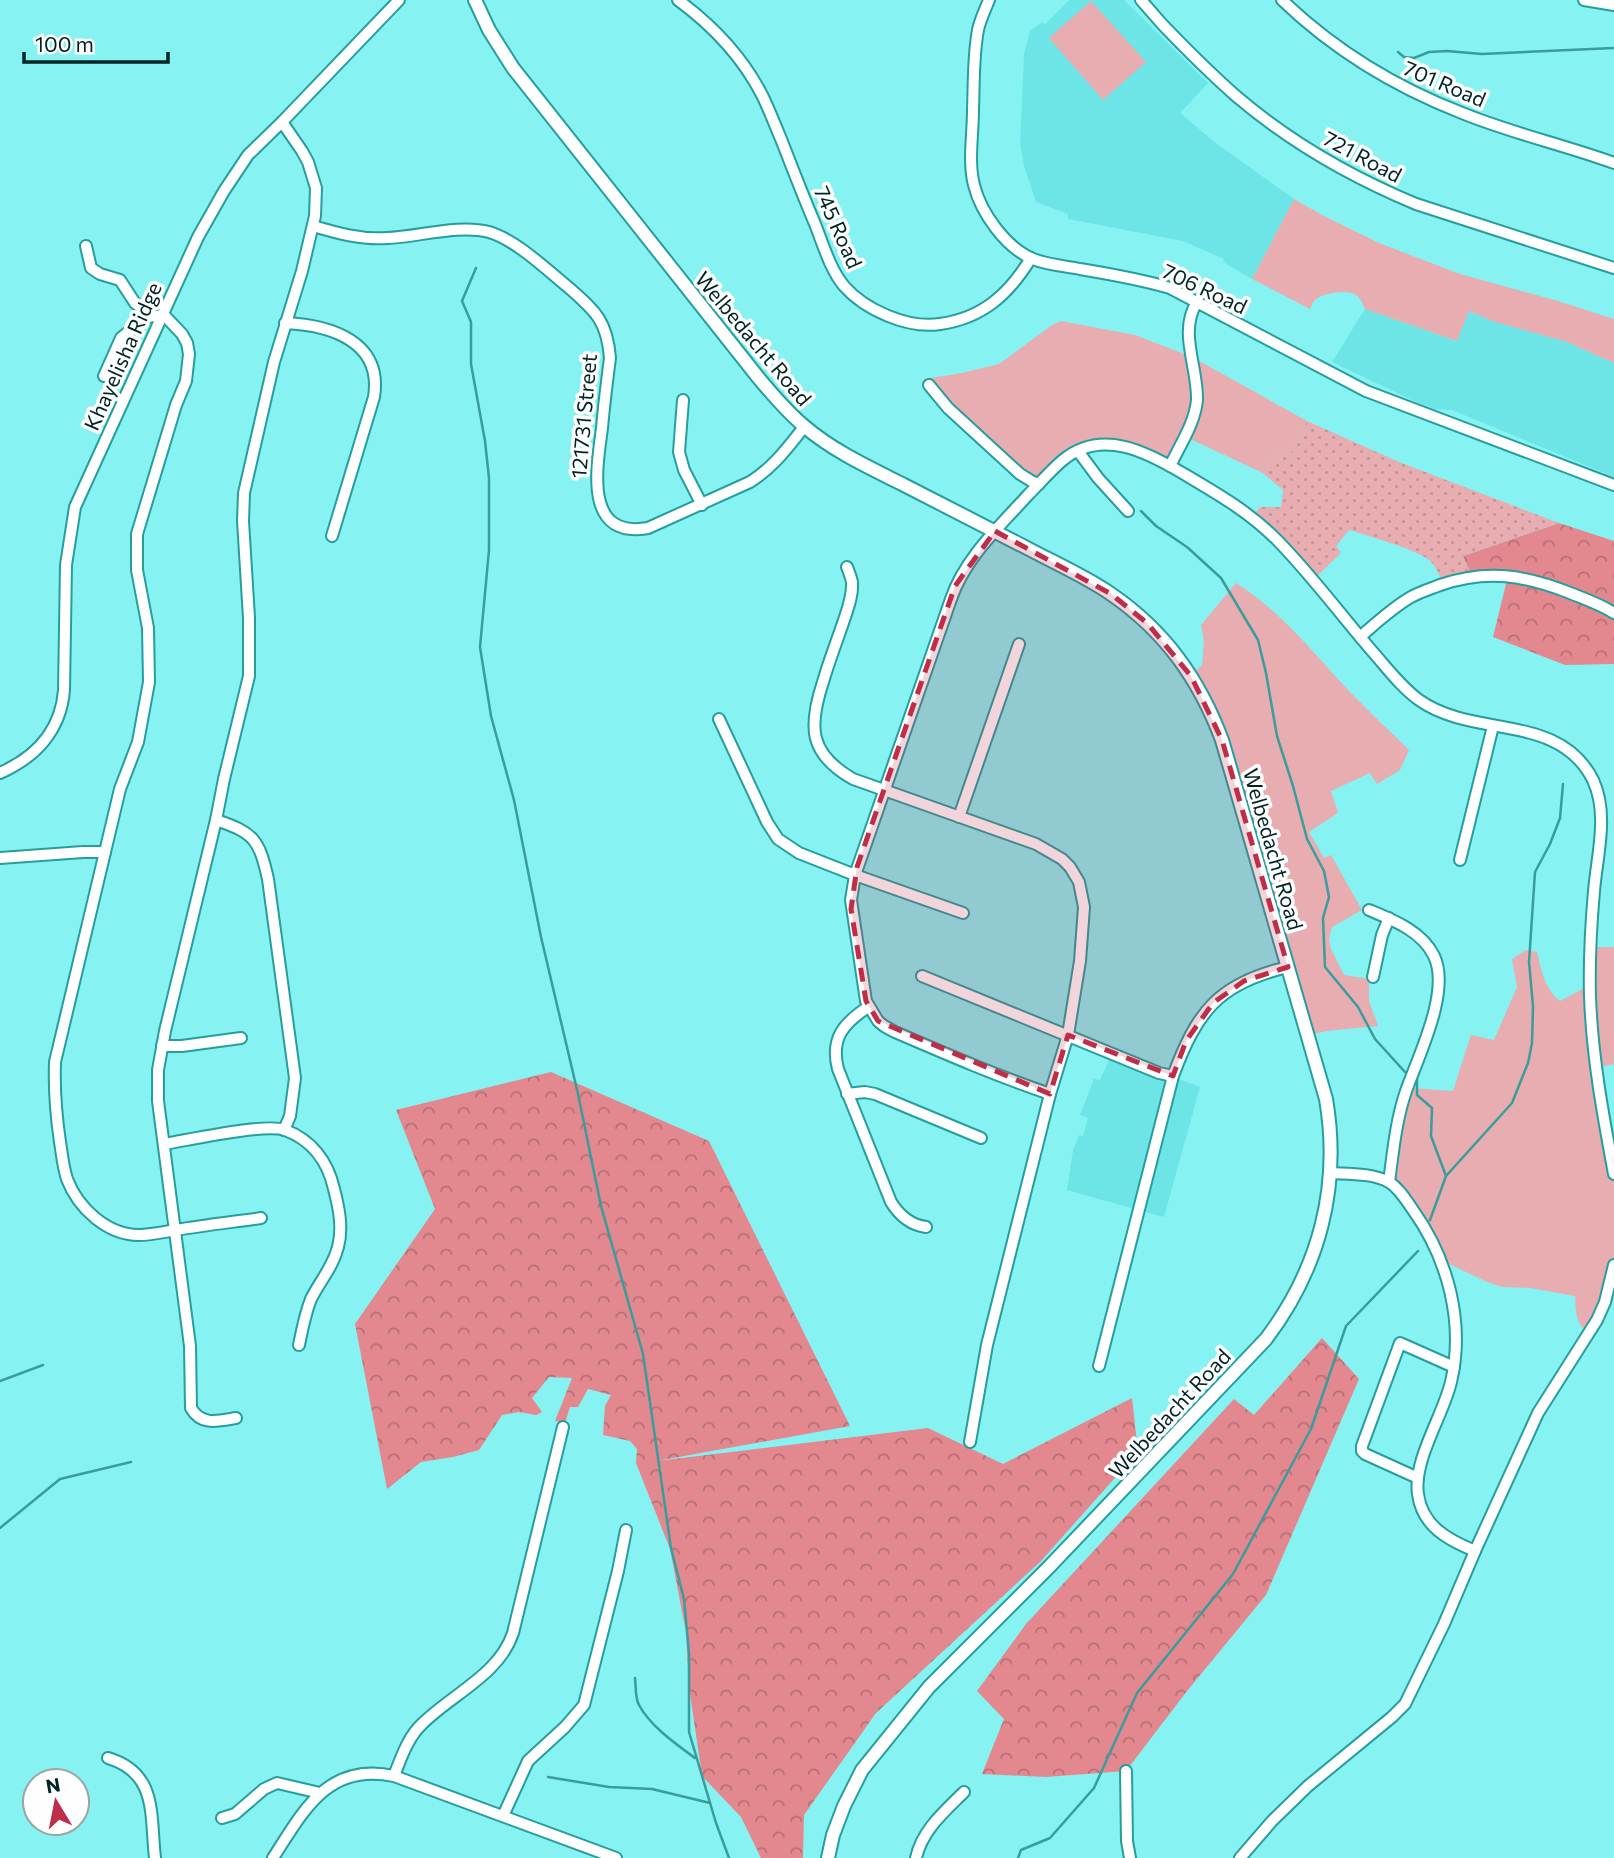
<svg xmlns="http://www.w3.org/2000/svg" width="1614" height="1858" viewBox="0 0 1614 1858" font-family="Commissioner,sans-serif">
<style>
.built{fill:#6de5e6}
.grass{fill:#e7adb0}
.forest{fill:url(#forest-crowns)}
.garden{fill:url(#garden-dots)}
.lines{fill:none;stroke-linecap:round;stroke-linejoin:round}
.stream{stroke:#3a9c9c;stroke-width:2.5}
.minor-casing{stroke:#269e9e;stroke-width:14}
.tertiary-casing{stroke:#269e9e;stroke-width:16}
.minor{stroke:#fff;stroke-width:10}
.tertiary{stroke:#fff;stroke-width:12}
.marked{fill:#be2e49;fill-opacity:0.2;stroke:#be2e49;stroke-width:5;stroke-dasharray:14 9;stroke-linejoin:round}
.labels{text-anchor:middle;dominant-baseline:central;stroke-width:7;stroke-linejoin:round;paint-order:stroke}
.street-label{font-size:21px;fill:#002323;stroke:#fefefe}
</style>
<defs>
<pattern id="forest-crowns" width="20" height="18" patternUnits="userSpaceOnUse" patternTransform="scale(1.75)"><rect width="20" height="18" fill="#e3888f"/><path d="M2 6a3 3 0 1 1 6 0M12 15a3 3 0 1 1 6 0" fill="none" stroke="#b66f74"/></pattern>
<pattern id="garden-dots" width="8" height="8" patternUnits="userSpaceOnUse" patternTransform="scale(1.75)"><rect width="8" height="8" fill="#e7adb0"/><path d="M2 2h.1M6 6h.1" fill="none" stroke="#c49597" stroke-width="1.8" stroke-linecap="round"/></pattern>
</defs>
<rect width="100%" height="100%" fill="#86f2f2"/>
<g class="built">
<polygon points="1069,0 1124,0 1208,83 1180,113 1217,144 1294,199 1252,279 1223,262 1224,259 1183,241 1068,219 1068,214 1036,202 1024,166 1020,143 1024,55 1030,31 1042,22 1045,24"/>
<polygon points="1365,309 1456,341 1468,311 1493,321 1567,342 1614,363 1614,477 1452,410 1434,409 1414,401 1332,362"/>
<polygon points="1112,1054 1200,1087 1164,1217 1067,1190 1073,1150 1079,1135 1083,1136 1088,1118 1080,1115 1094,1079 1100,1080"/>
</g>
<g class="grass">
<polygon points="1091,1 1146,62 1103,100 1049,38"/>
<path d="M1294,199L1322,215L1379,243L1460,274L1558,301L1614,319V363L1567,342L1492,321L1469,311L1457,341L1365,309C1363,304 1360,297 1356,295C1347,289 1324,293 1316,299C1312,302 1312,305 1310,309L1252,279Z"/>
<polygon points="1061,321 1135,335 1192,357 1307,421 1295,448 1289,455 1282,453 1275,455 1263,473 1186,437 1171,466 1146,453 1097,445 1033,482 930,385 931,378 962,373 999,364 1052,325"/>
<path d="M1236,583C1282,612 1314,654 1350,692C1369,712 1390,731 1409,750L1400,770L1377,784L1370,773L1331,791L1338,813L1309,832L1324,858L1331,855L1362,910L1332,927L1329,939L1331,949L1344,975L1369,979V1001L1378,1026L1326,1031L1310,1035L1236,778L1191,675L1202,665L1204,642L1201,625Z"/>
<path d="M1592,947H1614V1064L1597,1068L1614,1170V1270L1590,1333C1575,1325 1576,1311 1575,1296L1530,1288L1502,1287L1487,1282L1443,1261L1390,1182L1410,1088L1453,1091L1471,1035L1494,1040L1517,987L1512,959L1526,950L1537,952C1541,969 1545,990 1560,1001L1590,985Z"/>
</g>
<g class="forest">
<polygon points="1559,523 1614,541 1614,664 1565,665 1493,637 1508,576 1472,577 1463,556"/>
<polygon points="551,1072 709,1141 850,1426 657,1461 928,1428 1003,1464 1132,1398 1138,1452 1041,1561 876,1713 804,1815 803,1858 761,1858 741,1817 702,1776 689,1687 686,1632 670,1549 636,1463 637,1449 630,1441 603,1435 605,1406 611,1395 588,1389 578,1407 570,1407 565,1423 555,1421 572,1378 549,1377 532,1398 542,1412 536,1415 519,1412 502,1415 479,1450 453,1457 421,1462 387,1489 355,1324 435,1209 396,1110"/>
<polygon points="1322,1338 1359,1379 1266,1595 1187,1691 1126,1771 1046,1777 982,1774 1004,1719 977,1691 1026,1624 1234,1399 1254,1415"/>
</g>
<path class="garden" d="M1307,421L1399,462L1559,523L1463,556L1472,577L1443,584C1440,576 1436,566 1429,560C1416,549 1368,536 1349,530L1336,546L1341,553L1313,580L1252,516L1260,507H1281L1283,490L1263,473L1275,455L1282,453L1289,455L1295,448Z"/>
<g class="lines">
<g class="stream">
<polyline points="1398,52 1404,57 1414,58 1429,52 1447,51 1482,54 1614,48"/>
<polyline points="476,268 462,301 471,322 471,364 485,441 489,478 489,550 480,647 491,716 514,800 541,937 578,1094 601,1206 643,1354 671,1548 684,1599 689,1653 689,1732 716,1823 729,1858"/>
<polyline points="1141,511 1156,526 1187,547 1221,578 1258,640 1266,673 1277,736 1293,786 1307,839 1324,871 1329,897 1323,918 1325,967 1358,1007 1375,1039 1405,1072"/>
<polyline points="1417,1078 1417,1095 1432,1108 1431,1136 1446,1176 1430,1220"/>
<polyline points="1446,1176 1512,1103 1528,1063 1532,1043 1533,1006 1529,962 1535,872 1550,844 1560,818 1563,784"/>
<polyline points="0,1381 43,1365"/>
<polyline points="0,1528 60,1479 131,1462"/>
<path d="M635,1678C636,1687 635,1698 639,1705C650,1726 677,1745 695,1758"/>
<polyline points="548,1777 609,1787 652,1789 710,1803"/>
<polyline points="1018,1858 1021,1850 1050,1838 1094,1788 1137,1693 1233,1574 1311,1429 1346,1326 1418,1251"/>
</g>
<defs>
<g id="minor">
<path d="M678,0C712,25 743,58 762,95C769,109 775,125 781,139C792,167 803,196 815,224C823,244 830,269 844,286C865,310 908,329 940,324C983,318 1009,294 1031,258"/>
<path d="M989,0C985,10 980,20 978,30C973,56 974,84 973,110C973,135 968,162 974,185C981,213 1006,248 1033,259C1048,265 1065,266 1080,269C1110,274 1140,279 1170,288L1366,391L1614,485"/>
<path d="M1141,0C1148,8 1155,16 1162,24C1186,49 1210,73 1236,96C1290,142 1351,177 1416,204L1614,268"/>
<path d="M1282,0C1334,50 1395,87 1462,113C1511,133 1564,145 1614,163"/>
<polyline points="1584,0 1614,5"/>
<path d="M313,226C337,233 361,240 387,238C418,237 458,224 489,232C516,240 546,269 568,287C595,311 607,320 610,358C607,381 604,405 602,428C597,467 583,539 648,528L750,482C773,468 788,447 804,427"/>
<polyline points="86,246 91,268 100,274 120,280 135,303 152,316"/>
<path d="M285,323C330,325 383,341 374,397L332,536"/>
<path d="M104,376L121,338L147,317L164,315L182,334L187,343L189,354L186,381L176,405L137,534V570L148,628L149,682L138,742L120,789L55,1062C54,1089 56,1115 60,1142C62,1154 63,1167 67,1179C78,1208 107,1235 139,1235C151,1235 164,1232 176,1230C204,1225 233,1222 261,1218"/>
<polyline points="929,385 948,408 1020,474 1033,482 1039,484"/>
<polyline points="683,400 679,452 684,470 702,505"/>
<polyline points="1078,451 1098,478 1128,511"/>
<path d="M1170,466C1180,445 1195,423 1197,400C1198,367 1178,332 1197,302"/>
<path d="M847,567C849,572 851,577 852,582C853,595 848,608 844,620C837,641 829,661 823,682C808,727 809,754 853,779L1036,844L1062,859L1070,867L1079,882L1084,907L1080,961L1068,1035L1050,1094L987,1345L970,1442"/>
<path d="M1360,637C1376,623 1392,608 1411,597C1420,592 1430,589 1440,585C1487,569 1525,575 1570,593C1585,599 1600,604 1614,613"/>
<polyline points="719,719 767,822 778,839 799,853 855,875 963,913"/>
<path d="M0,773C36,757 61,730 64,690L66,565L75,507L198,237L224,191L248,155L282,122L399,0"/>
<polyline points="959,817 1019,644"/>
<path d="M216,820C255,833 259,840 268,879L295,1078L290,1116L284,1130"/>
<polyline points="0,858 83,852 105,852"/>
<polyline points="1460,860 1493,726"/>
<path d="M1369,910C1393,920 1422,931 1434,956C1451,991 1418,1057 1406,1091C1396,1120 1393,1152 1389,1182"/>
<polyline points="922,976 1159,1073 1173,1076"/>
<polyline points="1373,977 1382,935 1389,918"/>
<path d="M868,1007C844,1023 830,1038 838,1069L891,1202C899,1215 911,1225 926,1227"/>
<polyline points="162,1046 182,1046 241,1038"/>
<polyline points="847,1094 865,1092 875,1094 981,1138"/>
<path d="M1050,1094C997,1076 946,1054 895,1032L884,1026L878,1021L866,1001L851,900L855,875L951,599C965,558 999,527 1028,495C1039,484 1051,470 1063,460C1102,428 1147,452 1184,474C1218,494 1251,513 1279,542C1312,576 1341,615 1372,651C1387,668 1401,687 1419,700C1474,739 1559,712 1593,780C1609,814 1597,855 1594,891C1591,925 1589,961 1590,996C1592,1056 1603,1115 1614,1174"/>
<path d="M164,1144C189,1140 264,1123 285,1130C312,1140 328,1162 334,1189C339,1208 343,1228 338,1247C333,1267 320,1281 311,1299C305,1314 302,1330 299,1345"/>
<path d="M1331,1173C1349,1174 1372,1173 1389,1182C1399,1188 1406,1200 1413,1210C1448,1259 1465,1323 1451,1382C1443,1416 1413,1460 1418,1494C1422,1526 1448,1540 1475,1551"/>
<path d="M1099,1366L1173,1076C1197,1011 1219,983 1288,967"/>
<path d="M236,1418C218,1421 201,1426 191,1408L190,1346L158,1101V1070L165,1031L216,820L224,779L249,676V618L243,521L244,493L274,362L302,271L315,216L316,188L308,162L302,151L282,122"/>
<polyline points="1418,1478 1365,1454 1362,1451 1362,1446 1400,1343 1454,1367"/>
<path d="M108,1758C158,1773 150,1815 155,1858"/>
<polyline points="1126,1771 1127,1841 1130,1858"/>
<path d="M394,1776C401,1758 408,1737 422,1724C452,1694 499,1675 513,1633L563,1427"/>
<polyline points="503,1816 528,1761 565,1727 584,1705 618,1571 626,1530"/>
<polyline points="222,1818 235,1814 264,1789 277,1783 320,1793"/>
<path d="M273,1858C304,1810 328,1762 394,1776L616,1858"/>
<path d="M916,1858C922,1830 945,1811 964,1792"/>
<polyline points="1240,1858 1272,1821 1308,1786 1392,1717 1405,1704 1444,1624 1475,1551 1538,1413 1597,1320 1605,1302 1614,1265"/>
</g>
<path id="tertiary" d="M475,0L489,30L513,68L757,376C771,393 786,411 804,426C833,451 870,468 904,485C945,506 986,527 1027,548C1055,563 1085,576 1111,594C1165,631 1199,679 1222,740L1326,1099C1341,1187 1319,1269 1266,1339L1049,1567L929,1687L862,1770L844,1806L833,1835L828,1858"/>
</defs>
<use href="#minor" class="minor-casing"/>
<use href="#tertiary" class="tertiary-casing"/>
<use href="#minor" class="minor"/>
<use href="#tertiary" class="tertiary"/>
</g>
<path class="marked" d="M995,531L1111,594L1147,623L1191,676L1222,740L1288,967L1244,981L1213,1003L1186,1041L1173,1076L1068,1035L1050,1094L878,1021L866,1001L851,909L857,867L955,586Z"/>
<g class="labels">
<g class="street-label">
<text transform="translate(1445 83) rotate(23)">701 Road</text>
<text transform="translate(1363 156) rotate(28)">721 Road</text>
<text transform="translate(839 227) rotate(66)">745 Road</text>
<text transform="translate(1205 288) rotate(25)">706 Road</text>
<text transform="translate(754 338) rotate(50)">Welbedacht Road</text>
<text transform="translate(122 356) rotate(-66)">Khayelisha Ridge</text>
<text transform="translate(583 416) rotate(-85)">121731 Street</text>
<text transform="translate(1274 849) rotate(74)">Welbedacht Road</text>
<text transform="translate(1169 1413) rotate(-47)">Welbedacht Road</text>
</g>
</g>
<g transform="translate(56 1802) rotate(350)"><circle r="33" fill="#fefefe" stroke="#98a6a6" stroke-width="2"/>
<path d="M0-5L12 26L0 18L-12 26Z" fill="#be2e49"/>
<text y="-10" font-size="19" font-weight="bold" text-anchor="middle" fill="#002323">N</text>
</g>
<path d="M24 52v10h144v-10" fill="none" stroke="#002323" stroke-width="3.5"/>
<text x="35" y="52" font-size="21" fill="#002323" stroke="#fefefe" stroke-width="5" paint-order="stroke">100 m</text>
</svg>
